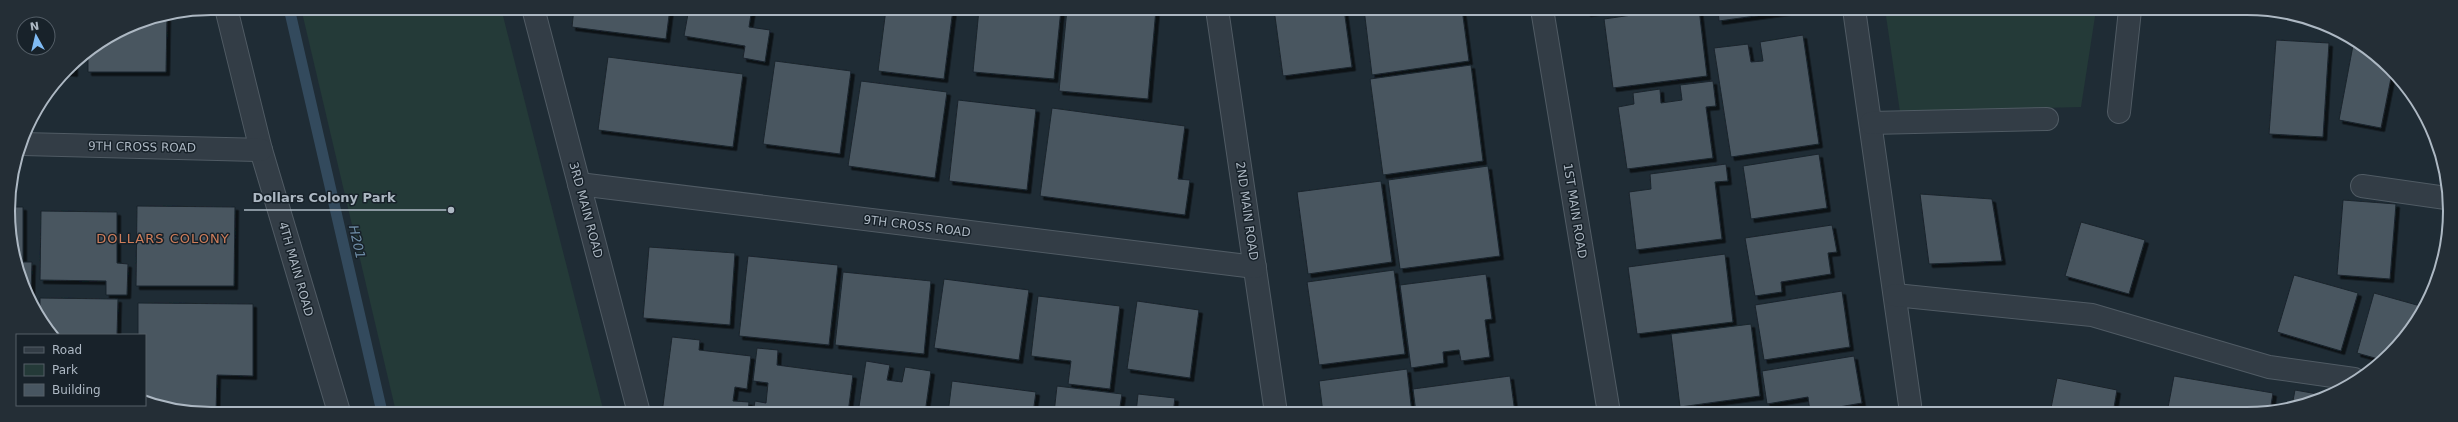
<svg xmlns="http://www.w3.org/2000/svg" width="2458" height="422" viewBox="0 0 2458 422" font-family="'DejaVu Sans',sans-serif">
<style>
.green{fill:#243a38}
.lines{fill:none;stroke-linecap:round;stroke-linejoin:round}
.stream{stroke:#334a5d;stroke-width:11}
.building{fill:#485661;stroke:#1a242c;filter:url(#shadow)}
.minor-casing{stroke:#505b64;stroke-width:24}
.minor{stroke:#333d46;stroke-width:22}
.labels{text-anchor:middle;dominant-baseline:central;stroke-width:3;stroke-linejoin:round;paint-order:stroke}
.street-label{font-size:12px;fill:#adb8c3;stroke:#18222a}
.neighbourhood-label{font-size:13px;letter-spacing:1px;fill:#d07e5b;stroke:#18222a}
.water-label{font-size:13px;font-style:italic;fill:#6e8da7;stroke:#18222a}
.rim{fill:none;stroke:#adb8c3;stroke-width:2}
.leader{fill:none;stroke:#adb8c3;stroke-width:1.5}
.callout-dot{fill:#adb8c3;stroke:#18222a;stroke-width:1.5}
.callout-label{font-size:13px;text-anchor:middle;font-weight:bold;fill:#adb8c3;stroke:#18222a;stroke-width:3;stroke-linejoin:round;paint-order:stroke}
</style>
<defs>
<filter id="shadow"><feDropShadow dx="3.5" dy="3.5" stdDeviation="0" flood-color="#0009"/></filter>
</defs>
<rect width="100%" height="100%" fill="#1f2c35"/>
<g class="green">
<polygon points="301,8 501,8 604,413 396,412"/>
<polygon points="1885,9 2096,10 2081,107 1900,112"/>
</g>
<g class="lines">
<polyline class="stream" points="289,8 382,412"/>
</g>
<g class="building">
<polygon points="574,8 670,8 666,39 572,27"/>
<polygon points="689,8 752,8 749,27 770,30 765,62 743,58 745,46 684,36"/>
<polygon points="886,9 953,9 944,79 878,71"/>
<polygon points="979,9 1061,9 1054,79 973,72"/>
<polygon points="1067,9 1156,9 1148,99 1059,91"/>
<polygon points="1274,9 1344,9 1352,67 1283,76"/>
<polygon points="1364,9 1462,9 1469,61 1372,75"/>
<polygon points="1586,9 1614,9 1587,13"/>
<polygon points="1674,9 1699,9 1707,76 1613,88 1604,19"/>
<polygon points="1718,9 1806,9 1719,21"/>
<polygon points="167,17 166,72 88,72 88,54 134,23"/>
<polygon points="1803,35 1819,144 1731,157 1714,48 1748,44 1751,62 1763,61 1760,42"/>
<polygon points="2276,40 2329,43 2323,137 2269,134"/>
<polygon points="2354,40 2392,73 2381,128 2339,120"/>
<polygon points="608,57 743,74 733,147 598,130"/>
<polygon points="775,61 851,71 840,154 763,144"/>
<polygon points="74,63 74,73 64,72 68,67"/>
<polygon points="1471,65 1483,161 1383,175 1370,79"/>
<polygon points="861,81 947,92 935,178 848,166"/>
<polygon points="1713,81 1716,106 1706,107 1713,158 1627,169 1618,107 1634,104 1633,93 1660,89 1661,103 1682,100 1680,85"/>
<polygon points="958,100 1036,109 1027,190 949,181"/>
<polygon points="1052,108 1185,126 1178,179 1190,180 1185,215 1040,196"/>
<polygon points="1819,154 1827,208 1751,219 1743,166"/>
<polygon points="1726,164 1728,181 1715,182 1722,239 1636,250 1629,192 1651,189 1650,174"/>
<polygon points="1488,166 1500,256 1400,269 1388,180"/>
<polygon points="1381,181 1392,262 1308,274 1297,192"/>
<polygon points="1920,194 1992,199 2002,261 1929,264"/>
<polygon points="2343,200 2396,204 2390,279 2337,275"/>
<polygon points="137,206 235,207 234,286 136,286"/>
<polygon points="10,207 23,207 23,262 32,262 31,294 29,294 19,276"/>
<polygon points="41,211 117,212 117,263 128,264 127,295 106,295 106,281 40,280"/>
<polygon points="2081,222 2145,240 2129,294 2065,276"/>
<polygon points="1832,225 1837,252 1828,253 1831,274 1781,282 1782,292 1755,296 1745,238"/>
<polygon points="2448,226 2448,237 2443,256"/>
<polygon points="649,247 735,253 730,325 643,318"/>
<polygon points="1725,254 1733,322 1637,334 1628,267"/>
<polygon points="748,256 838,265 829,345 739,336"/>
<polygon points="1394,270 1405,354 1319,365 1307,282"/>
<polygon points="843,272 931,281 924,354 835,345"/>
<polygon points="1486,274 1492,319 1485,320 1490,357 1461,361 1459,350 1443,352 1444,363 1411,368 1400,285"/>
<polygon points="2294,275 2358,293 2341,351 2277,332"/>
<polygon points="944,279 1029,290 1019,360 934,348"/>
<polygon points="1842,291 1850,347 1764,360 1755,305"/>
<polygon points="2374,293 2424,307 2390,355 2382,360 2357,353"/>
<polygon points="1038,296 1120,306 1110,389 1068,384 1071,361 1031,356"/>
<polygon points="40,298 118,299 117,335 53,335 40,313"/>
<polygon points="1137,301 1199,310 1190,378 1127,369"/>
<polygon points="138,303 253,304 253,376 217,375 216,412 184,412 145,400 145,335 138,335"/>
<polygon points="1751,324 1760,396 1680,407 1671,334"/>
<polygon points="672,337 700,340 699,350 751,356 747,389 735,387 733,401 749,402 748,413 662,413"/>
<polygon points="757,348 778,350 777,365 853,375 848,413 753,413 755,401 766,403 768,383 753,381"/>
<polygon points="1854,356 1862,403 1810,412 1808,397 1767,404 1762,371"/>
<polygon points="866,361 890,365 887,380 902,382 905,367 931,371 925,413 858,413"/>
<polygon points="1407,369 1412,413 1323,413 1319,381"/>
<polygon points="1510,376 1515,413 1416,413 1413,389"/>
<polygon points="2174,376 2273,393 2270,411 2261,414 2167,413"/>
<polygon points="2057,378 2117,390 2113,413 2050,413"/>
<polygon points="952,381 1036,392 1033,413 948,413"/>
<polygon points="1057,386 1122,394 1119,413 1054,413"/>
<polygon points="2295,390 2329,396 2292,406"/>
<polygon points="1138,394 1175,398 1173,413 1136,413"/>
<polygon points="1853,410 1906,413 1853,413"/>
</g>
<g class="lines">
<defs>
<g id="minor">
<polyline points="226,8 261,150 339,412"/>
<polyline points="533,8 639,413"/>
<polyline points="1217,9 1276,413"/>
<polyline points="1542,9 1609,413"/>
<polyline points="1854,9 1910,405"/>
<polyline points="2119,112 2130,10"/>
<polyline points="1871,123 2047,119"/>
<polyline points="23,144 261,150"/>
<polyline points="579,184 1255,267"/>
<polyline points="2362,186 2446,198"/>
<polyline points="1895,295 2092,315 2269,367 2354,379"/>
</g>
</defs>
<use href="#minor" class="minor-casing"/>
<use href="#minor" class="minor"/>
</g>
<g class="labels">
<g class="street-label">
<text transform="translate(142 147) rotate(1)">9TH CROSS ROAD</text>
<text transform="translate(586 210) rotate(75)">3RD MAIN ROAD</text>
<text transform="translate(1247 211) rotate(82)">2ND MAIN ROAD</text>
<text transform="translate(1575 211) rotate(81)">1ST MAIN ROAD</text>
<text transform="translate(917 226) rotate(7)">9TH CROSS ROAD</text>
<text transform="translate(296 269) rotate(74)">4TH MAIN ROAD</text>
</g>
<g class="neighbourhood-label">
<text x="163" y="238">DOLLARS COLONY</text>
</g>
<g class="water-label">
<text transform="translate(357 242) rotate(77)">H201</text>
</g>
</g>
<path d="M0 0H2458V422H0ZM211 15H2247A196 196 0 0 1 2443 211V211A196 196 0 0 1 2247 407H211A196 196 0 0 1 15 211V211A196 196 0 0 1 211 15Z" fill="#242e36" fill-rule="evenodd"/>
<path class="rim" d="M211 15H2247A196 196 0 0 1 2443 211V211A196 196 0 0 1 2247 407H211A196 196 0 0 1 15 211V211A196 196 0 0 1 211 15Z"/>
<path class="leader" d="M451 210L403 210H244"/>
<circle class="callout-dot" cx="451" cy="210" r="4"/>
<g class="callout-label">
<text x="324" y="202">Dollars Colony Park</text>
</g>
<rect x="16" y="334" width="130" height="72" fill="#18222a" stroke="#545e67"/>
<rect x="24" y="347" width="20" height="6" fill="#333d46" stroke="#545e67"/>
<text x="52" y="354" font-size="12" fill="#adb8c3">Road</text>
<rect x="24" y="364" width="20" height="12" fill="#243a38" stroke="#545e67"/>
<text x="52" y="374" font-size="12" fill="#adb8c3">Park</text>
<rect x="24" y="384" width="20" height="12" fill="#485661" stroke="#545e67"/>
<text x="52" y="394" font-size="12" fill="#adb8c3">Building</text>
<g transform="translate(36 36) rotate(352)"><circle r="19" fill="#18222a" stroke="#545e67"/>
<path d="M0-3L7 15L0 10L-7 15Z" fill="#80bcf5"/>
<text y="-6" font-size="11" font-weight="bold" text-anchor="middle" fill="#adb8c3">N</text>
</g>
</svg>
